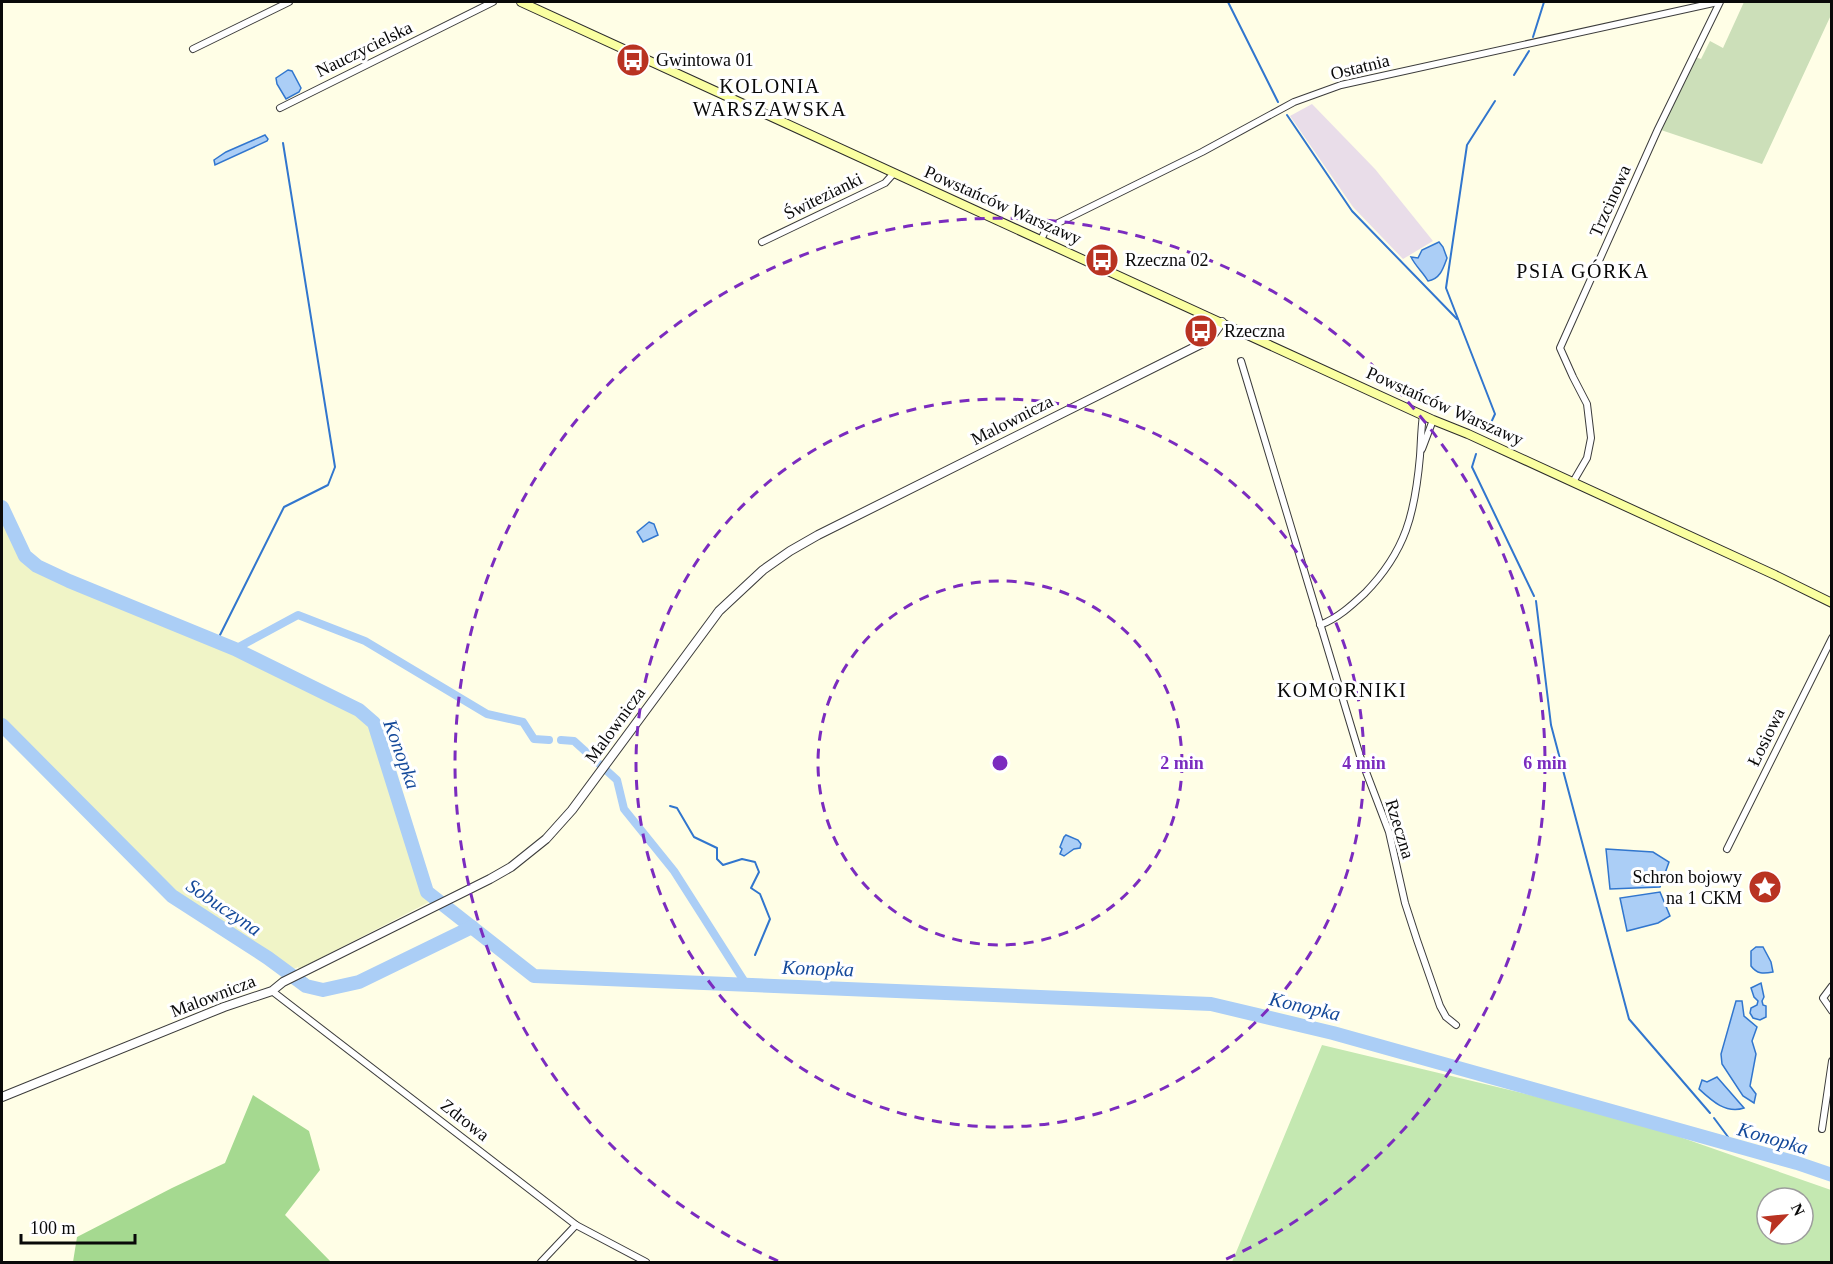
<svg xmlns="http://www.w3.org/2000/svg" width="1833" height="1264" viewBox="0 0 1833 1264" font-family="'Times New Roman',serif">
<style>
.industrial{fill:#e9dde9}
.farmland{fill:#f0f4c7}
.green{fill:#c4e8b1;fill-rule:evenodd}
.forest{fill:#a5d990}
.cemetery{fill:#ccdfb9}
.water{fill:#abcef6;stroke:#3176ce;stroke-width:1.5}
.lines{fill:none;stroke-linecap:round;stroke-linejoin:round}
.stream{stroke:#3176ce;stroke-width:2}
.canal{stroke:#abcef6;stroke-width:8}
.river{stroke:#abcef6;stroke-width:14}
.minor-casing{stroke:#3c3c3c;stroke-width:8}
.tertiary-casing{stroke:#3c3c3c;stroke-width:10}
.secondary-casing{stroke:#2b2b2b;stroke-width:10}
.minor{stroke:#fff;stroke-width:6}
.tertiary{stroke:#fff;stroke-width:8}
.secondary{stroke:#faffa1;stroke-width:8}
.ring{fill:none;stroke:#7b2cbf;stroke-width:3;stroke-dasharray:10 8}
.labels{text-anchor:middle;dominant-baseline:central;stroke-width:6;stroke-linejoin:round;paint-order:stroke}
.street-label{font-size:18px;fill:#090909;stroke:#fff}
.poi-label{font-size:18px;fill:#090909;stroke:#fff;text-anchor:start}
.neighbourhood-label{font-size:20px;letter-spacing:1.5px;fill:#090909;stroke:#fff}
.water-label{font-size:20px;font-style:italic;fill:#14499a;stroke:#fff}
.centre{fill:#7b2cbf;stroke:#fff;stroke-width:3}
.ring-label{font-size:18px;text-anchor:middle;font-weight:bold;fill:#7b2cbf;stroke:#fff;stroke-width:6;stroke-linejoin:round;paint-order:stroke}
</style>
<rect width="100%" height="100%" fill="#fffee6"/>
<polygon class="industrial" points="1312,104 1375,169 1433,241 1403,259 1353,207 1290,116"/>
<polygon class="farmland" points="2,507 25,556 37,566 69,581 235,649 359,710 374,723 426,892 435,899 299,969 298,967 287,972 268,958 172,896 2,725"/>
<path class="green" d="M1322,1045L1518,1092L1637,1122L1831,1190V1262H1232ZM1767,1198H1803V1234H1767Z"/>
<polygon class="forest" points="253,1095 309,1131 320,1170 285,1215 331,1262 73,1262 77,1237 172,1188 225,1163"/>
<polygon class="cemetery" points="1744,2 1831,2 1831,15 1762,164 1661,130 1695,57 1701,59 1710,41 1723,48"/>
<g class="water">
<polygon points="288,70 292,71 301,88 299,92 286,99 277,84 276,78"/>
<polygon points="265,135 268,139 267,141 215,165 214,160 226,152"/>
<path d="M1439,242L1443,247L1447,258C1443,269 1440,279 1428,281C1423,272 1416,267 1411,257L1418,258L1422,250Z"/>
<polygon points="649,522 654,524 658,535 643,542 637,532"/>
<polygon points="1066,835 1078,840 1081,844 1080,848 1074,849 1064,856 1060,854 1062,849 1060,847 1064,837"/>
<polygon points="1606,849 1653,852 1669,862 1660,887 1610,889"/>
<polygon points="1660,892 1670,916 1658,923 1627,931 1620,898"/>
<path d="M1756,947H1763L1771,962L1773,972C1763,974 1757,974 1751,966V951Z"/>
<polygon points="1761,983 1764,997 1762,1001 1763,1005 1766,1006 1766,1017 1760,1020 1753,1018 1750,1013 1751,1008 1757,1005 1758,1001 1754,997 1751,988"/>
<polygon points="1736,1001 1742,1001 1744,1016 1757,1027 1752,1041 1756,1054 1750,1086 1756,1094 1754,1103 1743,1096 1722,1064 1721,1054"/>
<path d="M1717,1077L1744,1108C1726,1114 1712,1101 1699,1089L1702,1080L1707,1082Z"/>
</g>
<g class="lines">
<g class="stream">
<polyline points="1228,2 1278,102"/>
<polyline points="1533,37 1544,2"/>
<polyline points="1514,75 1529,51"/>
<polyline points="1287,115 1352,211 1457,319"/>
<polyline points="1489,427 1495,414 1446,288 1467,145 1495,101"/>
<polyline points="1476,454 1472,467 1534,596"/>
<polyline points="1536,601 1551,725 1629,1019 1710,1113"/>
<polyline points="217,641 284,507 328,485 335,467 283,143"/>
<polyline points="670,806 677,808 694,837 717,848 717,859 723,865 742,859 755,862 759,872 751,888 760,894 770,919 755,955"/>
<polyline points="1714,1118 1734,1145"/>
</g>
<g class="canal">
<polyline points="235,649 298,615 365,641 487,714 523,722 534,739 549,740"/>
<polyline points="561,740 574,741 617,780 624,809 674,871 746,984"/>
</g>
<g class="river">
<polyline points="2,507 25,556 37,566 69,581 235,649 359,710 374,723 427,892 534,976 1211,1004 1333,1033 1797,1163 1832,1175"/>
<polyline points="2,725 172,896 268,958 306,986 323,990 359,982 472,927"/>
</g>
<defs>
<g id="minor">
<polyline points="193,49 289,2"/>
<polyline points="280,108 493,2"/>
<polyline points="1041,240 1046,229 1202,152 1294,102 1341,85 1718,2"/>
<polyline points="762,242 885,183 894,173"/>
<polyline points="1241,361 1360,756 1389,832 1405,903 1417,940 1440,1006 1446,1017 1456,1025"/>
<polyline points="1422,449 1433,420"/>
<polyline points="1573,482 1587,458 1591,438 1587,404 1573,377 1560,348 1658,129 1720,2"/>
<path d="M1320,625C1338,618 1351,606 1365,593C1406,551 1415,513 1420,456C1421,442 1421,429 1423,415"/>
<polyline points="1727,849 1832,638"/>
<polyline points="1832,986 1823,998 1832,1011"/>
<polyline points="272,991 576,1225 646,1262"/>
<polyline points="1822,1129 1832,1061"/>
<polyline points="541,1262 576,1225"/>
</g>
<polyline id="tertiary" points="2,1097 224,1007 272,991 283,982 490,879 511,867 546,839 572,810 719,611 763,570 790,551 818,535 1203,343 1215,332 1222,322"/>
<polyline id="secondary" points="521,2 1433,420 1468,434 1775,575 1832,603"/>
</defs>
<use href="#minor" class="minor-casing"/>
<use href="#tertiary" class="tertiary-casing"/>
<use href="#secondary" class="secondary-casing"/>
<use href="#minor" class="minor"/>
<use href="#tertiary" class="tertiary"/>
<use href="#secondary" class="secondary"/>
</g>
<g class="ring">
<circle cx="1000" cy="763" r="182"/>
<circle cx="1000" cy="763" r="364"/>
<path d="M778 1261A545 545 0 1 1 1222 1261"/>
</g>
<defs>
<symbol id="bus-disc" viewBox="-11 -11 22 22"><circle r="9.5" fill="#b93322" stroke="#fff"/><path d="M-5-6H5V4H4V6H2V4H-2V6H-4V4H-5ZM-3.5-4V0h7V-4ZM-3.5 1.2v1.5H-2V1.2ZM2 1.2v1.5H3.5V1.2Z" fill="#fff"/></symbol>
<symbol id="sight-disc" viewBox="-11 -11 22 22"><circle r="9.5" fill="#b93322" stroke="#fff"/><path d="M0-6L1.8-2.2L6-1.7L2.9 1.2L3.7 5.4L0 3.3L-3.7 5.4L-2.9 1.2L-6-1.7L-1.8-2.2Z" fill="#fff"/></symbol>
</defs>
<g fill-rule="evenodd">
<use href="#bus-disc" x="614" y="41" width="38" height="38"/>
<use href="#bus-disc" x="1083" y="241" width="38" height="38"/>
<use href="#bus-disc" x="1182" y="312" width="38" height="38"/>
<use href="#sight-disc" x="1746" y="868" width="38" height="38"/>
</g>
<g class="labels">
<g class="street-label">
<text transform="translate(364 49) rotate(-26)">Nauczycielska</text>
<text transform="translate(1360 67) rotate(-14)">Ostatnia</text>
<text transform="translate(823 196) rotate(-26)">Świtezianki</text>
<text transform="translate(1610 201) rotate(-66)">Trzcinowa</text>
<text transform="translate(1003 205) rotate(24)">Powstańców Warszawy</text>
<text transform="translate(1445 406) rotate(24)">Powstańców Warszawy</text>
<text transform="translate(1012 420) rotate(-27)">Malownicza</text>
<text transform="translate(615 725) rotate(-54)">Malownicza</text>
<text transform="translate(1766 737) rotate(-64)">Łosiowa</text>
<text transform="translate(1400 829) rotate(73)">Rzeczna</text>
<text transform="translate(213 996) rotate(-21)">Malownicza</text>
<text transform="translate(465 1120) rotate(38)">Zdrowa</text>
</g>
<g class="poi-label">
<text x="656" y="60">Gwintowa 01</text>
<text x="1125" y="260">Rzeczna 02</text>
<text x="1224" y="331">Rzeczna</text>
<text x="1742" y="877" text-anchor="end">Schron bojowy<tspan x="1742" dy="21">na 1 CKM</tspan></text>
</g>
<g class="neighbourhood-label">
<text x="770" y="86">KOLONIA<tspan x="770" dy="23">WARSZAWSKA</tspan></text>
<text x="1583" y="271">PSIA GÓRKA</text>
<text x="1342" y="690">KOMORNIKI</text>
</g>
<g class="water-label">
<text transform="translate(402 754) rotate(70)">Konopka</text>
<text transform="translate(224 907) rotate(34)">Sobuczyna</text>
<text transform="translate(818 968) rotate(2)">Konopka</text>
<text transform="translate(1305 1006) rotate(13)">Konopka</text>
<text transform="translate(1773 1138) rotate(16)">Konopka</text>
</g>
</g>
<circle cx="1000" cy="763" r="9" class="centre"/>
<g class="ring-label">
<text x="1182" y="769">2 min</text>
<text x="1364" y="769">4 min</text>
<text x="1545" y="769">6 min</text>
</g>
<rect width="1833" height="1264" fill="none" stroke="#090909" stroke-width="6"/>
<g transform="translate(1785 1216) rotate(64)"><circle r="28" fill="#ffffff" stroke="#9d9d9d" stroke-width="1.5"/>
<path d="M0-4.5L10 22L0 15L-10 22Z" fill="#b93322"/>
<text y="-9" font-size="16" font-weight="bold" text-anchor="middle" fill="#090909">N</text>
</g>
<path d="M21 1234v9h114v-9" fill="none" stroke="#090909" stroke-width="3"/>
<text x="30" y="1234" font-size="18" fill="#090909" stroke="#ffffff" stroke-width="4.5" paint-order="stroke">100 m</text>
</svg>
